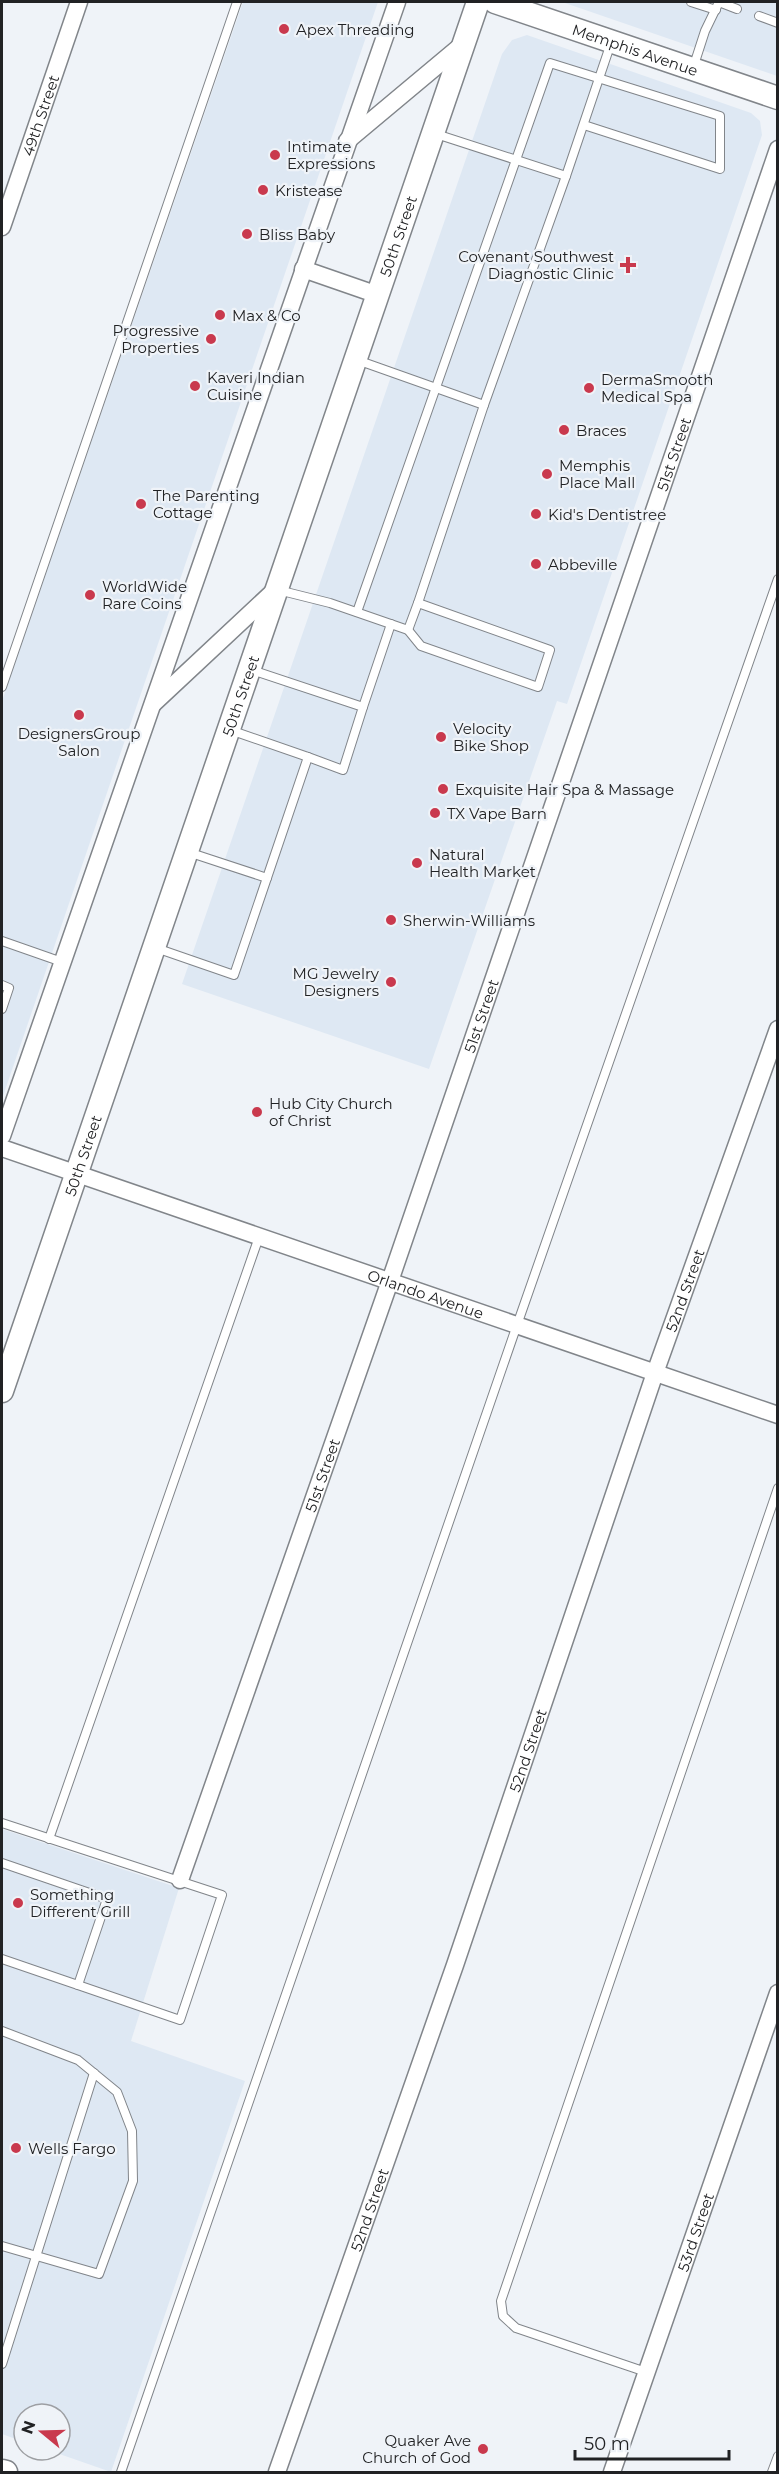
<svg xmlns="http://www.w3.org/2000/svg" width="779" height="2474" viewBox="0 0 779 2474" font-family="Montserrat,sans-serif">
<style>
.built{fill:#dee8f3}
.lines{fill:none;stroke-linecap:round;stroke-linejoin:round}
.lane-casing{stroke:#81858a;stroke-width:10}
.street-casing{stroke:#81858a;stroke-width:19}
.secondary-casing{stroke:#81858a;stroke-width:25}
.lane{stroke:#fff;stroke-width:8}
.street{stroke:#fff;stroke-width:16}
.secondary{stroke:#fff;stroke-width:22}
.poi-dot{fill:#c9394d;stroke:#eff3f8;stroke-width:2}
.labels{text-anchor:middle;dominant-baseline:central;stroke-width:4.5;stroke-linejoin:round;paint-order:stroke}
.poi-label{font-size:15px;fill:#212224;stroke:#eff3f8;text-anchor:start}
.street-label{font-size:15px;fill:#212224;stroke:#eff3f8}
</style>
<rect width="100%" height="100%" fill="#eff3f8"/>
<g class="built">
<polygon points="243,2 378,2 2,1099 2,701"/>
<polygon points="561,2 777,2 777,76 565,3"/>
<polygon points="527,35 751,113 760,121 762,135 567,704 557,701 429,1069 182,984 502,54 512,40"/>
<polygon points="2,1829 179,1888 131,2041 245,2081 111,2472 48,2450 60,2450 60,2414 24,2414 24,2442 2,2434"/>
</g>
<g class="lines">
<defs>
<g id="lane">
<polyline points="691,2 716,10"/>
<polyline points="719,2 737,9"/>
<polyline points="759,16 778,23"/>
<polyline points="693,68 705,31 719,2"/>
<polyline points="433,133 566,176"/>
<polyline points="484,405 566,176 611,43"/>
<polyline points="278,590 330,603 408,630 418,603 484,405 357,360"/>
<polyline points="357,612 550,63 720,116 720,169 584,125"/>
<polyline points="408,630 421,646 538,687 550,650 418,603"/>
<polyline points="249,669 363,707 343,770 308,757"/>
<polyline points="2,687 237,2"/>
<polyline points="363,707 391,624"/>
<polyline points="188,852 267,878"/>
<polyline points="2,941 62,962"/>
<polyline points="156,948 234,975 308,757 230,730"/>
<polyline points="2,985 9,988 2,1009"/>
<polyline points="2,1823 222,1895 180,2020 2,1959"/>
<polyline points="49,1839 259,1237"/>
<polyline points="2,1863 107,1899 78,1985"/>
<polyline points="2,2031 78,2060 117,2092 132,2131 133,2181 99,2274 2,2246"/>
<polyline points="2,2364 94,2073"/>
<polyline points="646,2372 516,2328 503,2316 501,2301 778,1488"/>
<polyline points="121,2472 517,1325 778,579"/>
<polyline points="772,2472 778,2456"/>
</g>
<g id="street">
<polyline points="347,141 463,44"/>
<path id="s1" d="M2,227L79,2"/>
<polyline points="303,269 378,295"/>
<polyline points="153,704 275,590"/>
<polyline points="2,1136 397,2"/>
<path id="s2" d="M2,1148L778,1415"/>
<path id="s3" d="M180,1880L390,1281L778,149"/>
<path id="s4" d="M277,2472L455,1965L655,1373L778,1029"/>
<path id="s5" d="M612,2472L778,1993"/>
</g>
<g id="secondary">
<path id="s6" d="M495,2L778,98"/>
<path id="s7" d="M2,1391L478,2"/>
<polyline points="2,2471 6,2472"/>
</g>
</defs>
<use href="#lane" class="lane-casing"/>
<use href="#street" class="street-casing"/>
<use href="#secondary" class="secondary-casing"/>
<use href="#lane" class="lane"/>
<use href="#street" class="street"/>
<use href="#secondary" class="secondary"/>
</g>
<g class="poi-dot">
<circle cx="284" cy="29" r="6"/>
<circle cx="275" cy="155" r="6"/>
<circle cx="263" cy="190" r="6"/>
<circle cx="247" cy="234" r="6"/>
<path d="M625 256h6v6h6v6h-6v6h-6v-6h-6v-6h6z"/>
<circle cx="220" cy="315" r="6"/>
<circle cx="211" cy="339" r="6"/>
<circle cx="195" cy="386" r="6"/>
<circle cx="589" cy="388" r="6"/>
<circle cx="564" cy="430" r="6"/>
<circle cx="547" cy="474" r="6"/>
<circle cx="141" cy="504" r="6"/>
<circle cx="536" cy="514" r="6"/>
<circle cx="536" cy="564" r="6"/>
<circle cx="90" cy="595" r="6"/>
<circle cx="79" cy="715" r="6"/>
<circle cx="441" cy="737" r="6"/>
<circle cx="443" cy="789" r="6"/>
<circle cx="435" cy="813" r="6"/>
<circle cx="417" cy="863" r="6"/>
<circle cx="391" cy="920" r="6"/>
<circle cx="391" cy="982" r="6"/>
<circle cx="257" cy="1112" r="6"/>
<circle cx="18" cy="1903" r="6"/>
<circle cx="16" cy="2148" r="6"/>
<circle cx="483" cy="2449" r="6"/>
</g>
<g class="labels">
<g class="poi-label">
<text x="296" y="29">Apex Threading</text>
<text x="287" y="146">Intimate<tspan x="287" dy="17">Expressions</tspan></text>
<text x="275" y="190">Kristease</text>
<text x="259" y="234">Bliss Baby</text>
<text x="614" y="256" text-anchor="end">Covenant Southwest<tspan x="614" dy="17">Diagnostic Clinic</tspan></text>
<text x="232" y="315">Max &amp; Co</text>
<text x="199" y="330" text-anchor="end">Progressive<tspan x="199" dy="17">Properties</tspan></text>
<text x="207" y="377">Kaveri Indian<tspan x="207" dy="17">Cuisine</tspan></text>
<text x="601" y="379">DermaSmooth<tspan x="601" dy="17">Medical Spa</tspan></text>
<text x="576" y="430">Braces</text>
<text x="559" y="465">Memphis<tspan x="559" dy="17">Place Mall</tspan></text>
<text x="153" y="495">The Parenting<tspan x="153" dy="17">Cottage</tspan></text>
<text x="548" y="514">Kid's Dentistree</text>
<text x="548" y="564">Abbeville</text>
<text x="102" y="586">WorldWide<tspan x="102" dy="17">Rare Coins</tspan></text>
<text x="453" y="728">Velocity<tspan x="453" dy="17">Bike Shop</tspan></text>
<text x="79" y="733" text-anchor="middle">DesignersGroup<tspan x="79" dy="17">Salon</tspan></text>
<text x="455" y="789">Exquisite Hair Spa &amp; Massage</text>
<text x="447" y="813">TX Vape Barn</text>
<text x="429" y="854">Natural<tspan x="429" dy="17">Health Market</tspan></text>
<text x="403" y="920">Sherwin-Williams</text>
<text x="379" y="973" text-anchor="end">MG Jewelry<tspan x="379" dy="17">Designers</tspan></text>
<text x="269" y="1103">Hub City Church<tspan x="269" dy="17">of Christ</tspan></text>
<text x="30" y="1894">Something<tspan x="30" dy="17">Different Grill</tspan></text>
<text x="28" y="2148">Wells Fargo</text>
<text x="471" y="2440" text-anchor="end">Quaker Ave<tspan x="471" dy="17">Church of God</tspan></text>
</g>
<g class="street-label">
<text stroke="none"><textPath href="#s6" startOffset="148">Memphis Avenue</textPath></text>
<text stroke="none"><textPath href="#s1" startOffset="118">49th Street</textPath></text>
<text stroke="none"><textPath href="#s7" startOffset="1221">50th Street</textPath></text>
<text stroke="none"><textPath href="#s3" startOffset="1509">51st Street</textPath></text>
<text stroke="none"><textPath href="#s7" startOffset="735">50th Street</textPath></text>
<text stroke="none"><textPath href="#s3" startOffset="915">51st Street</textPath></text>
<text stroke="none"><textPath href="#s7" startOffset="249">50th Street</textPath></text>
<text stroke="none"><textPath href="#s4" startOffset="1250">52nd Street</textPath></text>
<text stroke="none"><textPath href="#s2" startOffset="448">Orlando Avenue</textPath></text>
<text stroke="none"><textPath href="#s3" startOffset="429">51st Street</textPath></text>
<text stroke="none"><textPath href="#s4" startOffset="764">52nd Street</textPath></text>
<text stroke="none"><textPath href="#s4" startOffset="278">52nd Street</textPath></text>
<text stroke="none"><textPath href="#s5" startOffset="254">53rd Street</textPath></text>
</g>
</g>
<rect width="779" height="2474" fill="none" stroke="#212224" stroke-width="6"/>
<g transform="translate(42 2432) rotate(289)"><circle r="28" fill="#eff3f8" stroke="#9d9fa3" stroke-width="1.5"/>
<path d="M0-4.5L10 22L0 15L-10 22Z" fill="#c9394d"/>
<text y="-9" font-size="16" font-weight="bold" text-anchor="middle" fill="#212224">N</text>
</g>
<path d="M575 2450v9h154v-9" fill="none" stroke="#212224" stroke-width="3"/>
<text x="584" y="2450" font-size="18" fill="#212224" stroke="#eff3f8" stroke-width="4.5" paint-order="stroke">50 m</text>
</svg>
